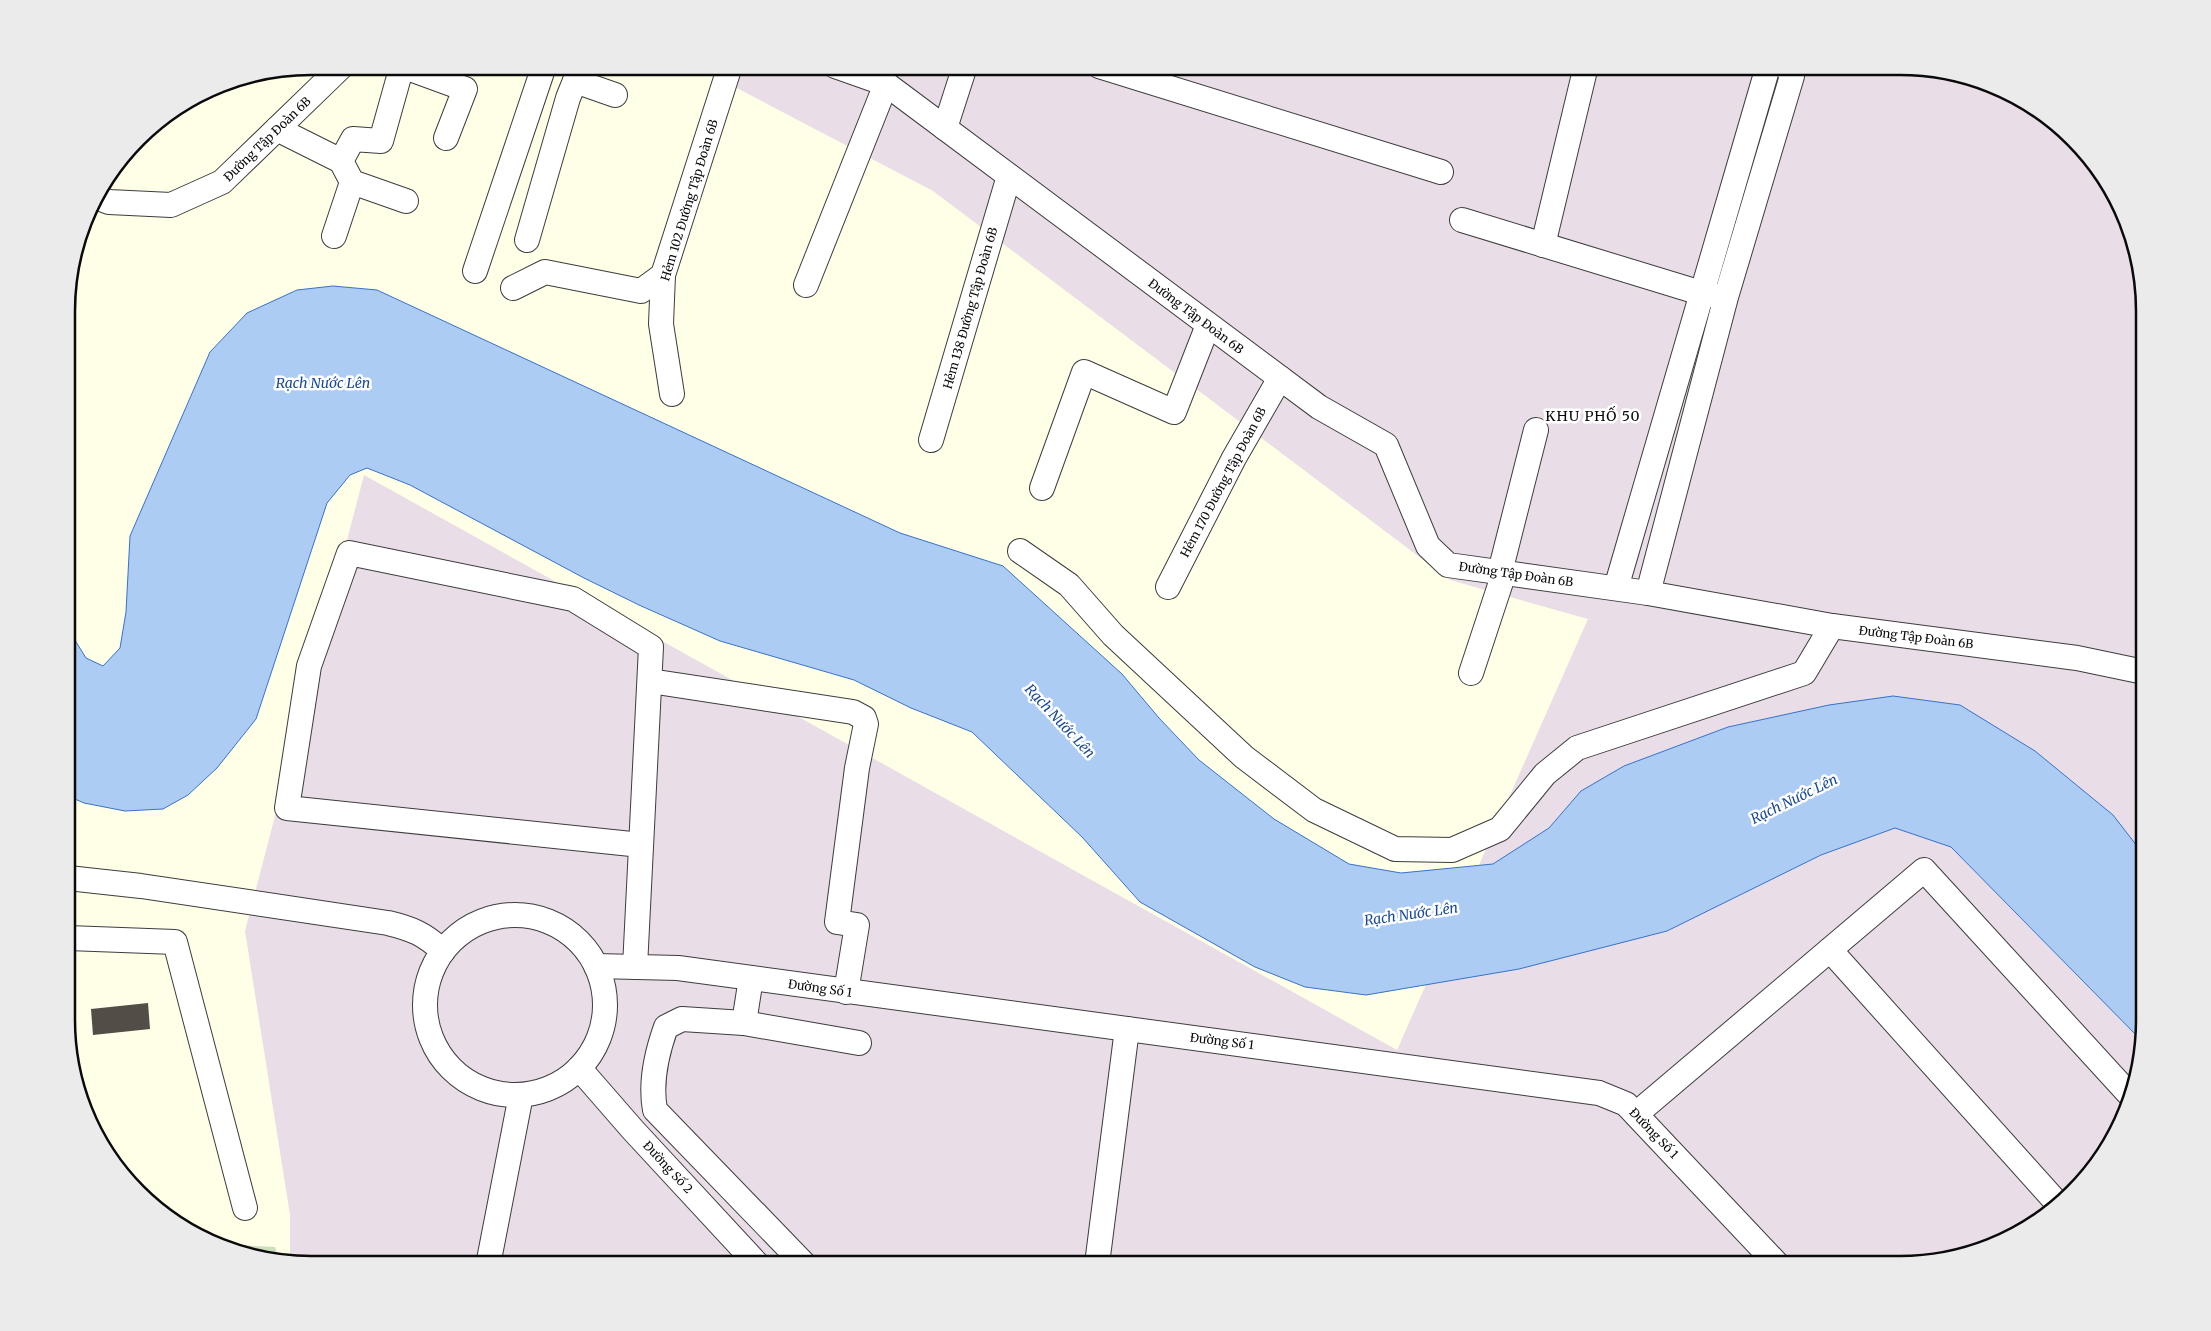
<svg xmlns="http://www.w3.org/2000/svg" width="2211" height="1331" viewBox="0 0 2211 1331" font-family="Merriweather,serif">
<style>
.industrial{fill:#e9dde8}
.cemetery{fill:#ccdebb}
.water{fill:#adccf4;stroke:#3673ca}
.building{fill:#524d46}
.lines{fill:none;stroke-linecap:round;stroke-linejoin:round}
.minor-casing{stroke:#3d3d3d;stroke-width:26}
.minor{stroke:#fff;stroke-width:24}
.labels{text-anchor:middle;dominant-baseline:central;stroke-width:5;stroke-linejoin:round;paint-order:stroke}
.street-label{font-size:12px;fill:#0a0a0a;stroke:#fff}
.water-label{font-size:14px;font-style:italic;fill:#174897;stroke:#fff}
.neighbourhood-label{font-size:14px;letter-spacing:1px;fill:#0a0a0a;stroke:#fff}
.rim{fill:none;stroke:#0a0a0a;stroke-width:2.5}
</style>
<rect width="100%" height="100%" fill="#fffee7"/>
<polygon class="industrial" points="695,66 1900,66 1963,75 2023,99 2073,138 2112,188 2132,233 2144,295 2144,1036 2132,1098 2112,1143 2073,1193 2023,1232 1963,1256 1916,1264 311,1265 290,1262 290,1215 245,931 364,475 1397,1050 1588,619 1450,580 933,191"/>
<polygon class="cemetery" points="218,1244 275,1247 279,1260 248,1256"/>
<polygon class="water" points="333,286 377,290 900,533 1003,566 1122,674 1159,718 1199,760 1274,819 1349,864 1401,873 1493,864 1549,828 1581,791 1624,766 1728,727 1829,705 1893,696 1960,705 2035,751 2113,815 2144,855 2143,1042 1951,847 1895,828 1821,855 1667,931 1519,969 1366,995 1305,987 1255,967 1140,902 1082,837 972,732 911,708 854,680 720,641 639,605 584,578 410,485 367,468 350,475 327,503 256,719 217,768 188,795 163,809 125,811 84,803 68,796 68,629 86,658 103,666 120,648 126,612 130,536 210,352 247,313 297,290"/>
<polygon class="building" points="148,1003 150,1029 93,1035 91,1009"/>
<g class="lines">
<defs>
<g id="minor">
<polyline points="402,66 465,89 446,138"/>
<polyline points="835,66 886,84 1319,407 1386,445 1428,546 1448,565 1648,593 1832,626 2077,658 2144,672"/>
<polyline points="1099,66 1441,172"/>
<polyline points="575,81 615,95"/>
<polyline points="945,128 965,66"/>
<polyline points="277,129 341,161 352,182 406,201"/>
<polyline points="341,161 353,139 381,141 402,66"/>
<polyline points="96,197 109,202 171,205 222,182 342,66"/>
<polyline points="1462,220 1701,293 1717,296"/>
<polyline points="334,236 352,182"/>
<polyline points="527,240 568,98 581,66"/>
<polyline points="1543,245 1586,66"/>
<polyline points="475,271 544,66"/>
<polyline points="806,285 886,84"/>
<polyline points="513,288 545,272 641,291 663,275"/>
<polyline points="672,394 661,324 663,275 730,66"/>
<polyline points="931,440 1009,176"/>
<polyline points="1042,488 1084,372 1174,412 1208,325"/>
<polyline points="1020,551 1069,585 1113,635 1244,757 1314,810 1395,849 1452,850 1500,829 1545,774 1577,748 1804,673 1832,626"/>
<polyline points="1500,572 1536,430"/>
<polyline points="1168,587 1234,458 1280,378"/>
<polyline points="1616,588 1767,70 1770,66"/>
<polyline points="1648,593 1726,297 1792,76 1786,66"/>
<polyline points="1471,673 1504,573"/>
<polyline points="650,681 853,712 864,718 866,724 857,768 837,922 857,925 846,992"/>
<path d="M68,878L141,886L388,923C413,929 424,934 443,951"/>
<circle cx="515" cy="1005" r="90"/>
<polyline points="68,938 175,942 245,1208"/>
<polyline points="1830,950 2058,1204"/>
<polyline points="596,966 678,968 1599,1093 1626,1104 1777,1264"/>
<polyline points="635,967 651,647 573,599 349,553 309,666 287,808 641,845"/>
<polyline points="744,1023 751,978"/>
<polyline points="579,1068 633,1130 758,1265"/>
<polyline points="1636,1114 1924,870 2128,1093"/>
<polyline points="1097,1264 1127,1029"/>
<polyline points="488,1265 521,1095"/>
<path d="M805,1265L655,1110C650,1083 657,1052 666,1027L682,1019L744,1023L859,1043"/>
</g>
</defs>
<use href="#minor" class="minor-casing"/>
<use href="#minor" class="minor"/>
</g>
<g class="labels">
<g class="street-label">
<text transform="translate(267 139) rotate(-44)">Đường Tập Đoàn 6B</text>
<text transform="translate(689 200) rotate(-73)">Hẻm 102 Đường Tập Đoàn 6B</text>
<text transform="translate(970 308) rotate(-74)">Hẻm 138 Đường Tập Đoàn 6B</text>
<text transform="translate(1196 316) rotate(37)">Đường Tập Đoàn 6B</text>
<text transform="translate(1223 482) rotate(-62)">Hẻm 170 Đường Tập Đoàn 6B</text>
<text transform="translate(1516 574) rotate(8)">Đường Tập Đoàn 6B</text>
<text transform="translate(1916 637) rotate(7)">Đường Tập Đoàn 6B</text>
<text transform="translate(820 988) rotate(8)">Đường Số 1</text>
<text transform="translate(1222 1041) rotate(7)">Đường Số 1</text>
<text transform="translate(1654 1133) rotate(46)">Đường Số 1</text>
<text transform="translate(668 1167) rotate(47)">Đường Số 2</text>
</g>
<g class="water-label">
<text x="323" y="383">Rạch Nước Lên</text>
<text transform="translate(1060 721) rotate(47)">Rạch Nước Lên</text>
<text transform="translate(1794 799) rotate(-26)">Rạch Nước Lên</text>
<text transform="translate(1411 914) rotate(-8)">Rạch Nước Lên</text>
</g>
<g class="neighbourhood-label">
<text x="1593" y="416">KHU PHỐ 50</text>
</g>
</g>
<path d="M0 0H2211V1331H0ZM311 75H1900A236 236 0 0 1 2136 311V1020A236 236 0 0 1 1900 1256H311A236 236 0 0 1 75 1020V311A236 236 0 0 1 311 75Z" fill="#ebebeb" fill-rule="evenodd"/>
<path class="rim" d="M311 75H1900A236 236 0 0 1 2136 311V1020A236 236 0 0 1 1900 1256H311A236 236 0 0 1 75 1020V311A236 236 0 0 1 311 75Z"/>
</svg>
